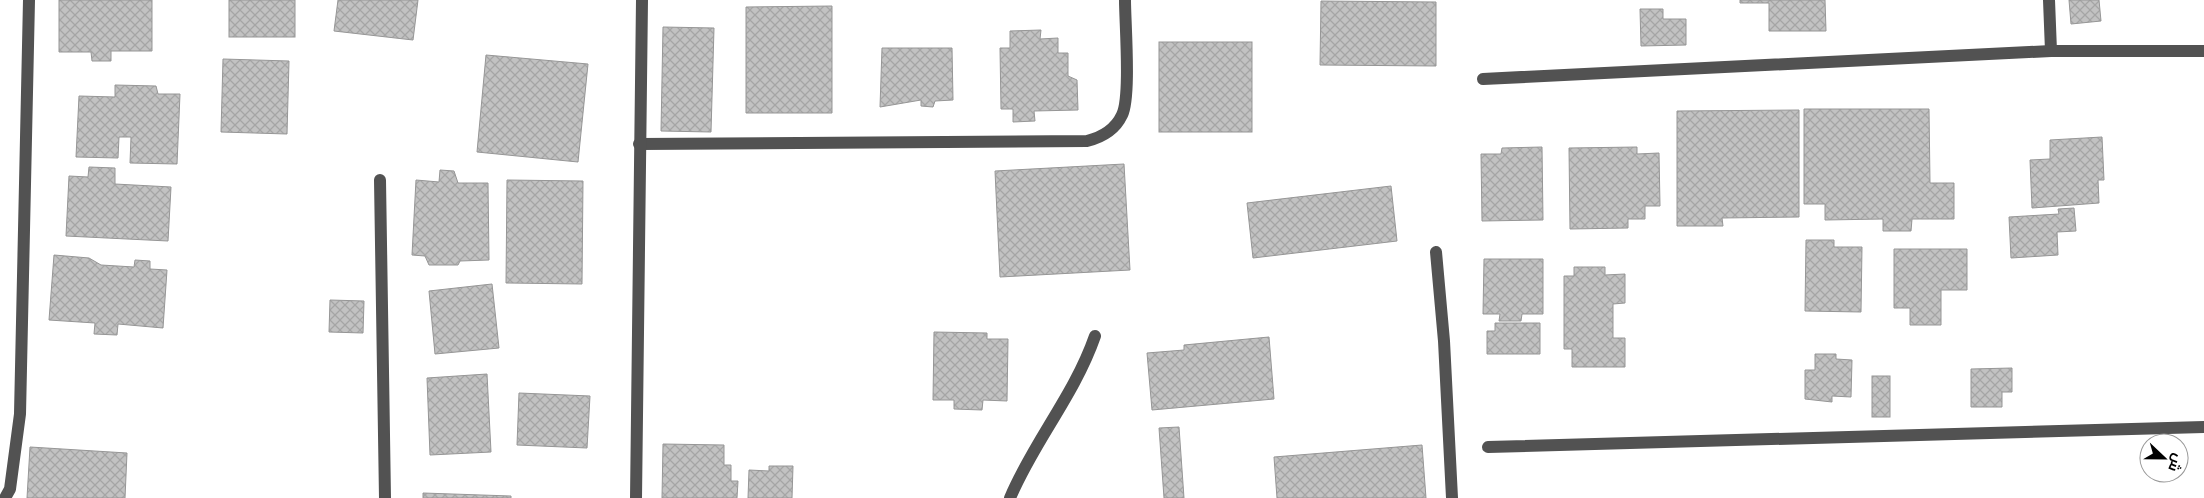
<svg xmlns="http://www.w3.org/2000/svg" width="2204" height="498" viewBox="0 0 2204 498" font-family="'Noto Sans',Cairo,sans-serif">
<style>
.building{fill:url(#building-cross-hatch);stroke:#969696}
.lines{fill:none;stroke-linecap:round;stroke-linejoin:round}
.minor{stroke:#525252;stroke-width:12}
</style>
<defs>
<pattern id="building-cross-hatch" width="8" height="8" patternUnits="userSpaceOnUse" patternTransform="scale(1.25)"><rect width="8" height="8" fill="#c2c2c2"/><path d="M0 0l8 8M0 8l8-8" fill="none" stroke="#a5a5a5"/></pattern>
</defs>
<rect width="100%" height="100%" fill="#fff"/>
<g class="building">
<polygon points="59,0 152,0 152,51 111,51 111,61 92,61 91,52 59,52"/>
<rect x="229" y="0" width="66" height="37"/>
<polygon points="338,0 418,0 413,40 334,31"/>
<polygon points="1740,0 1825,0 1826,31 1769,31 1769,3 1740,3"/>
<polygon points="2069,0 2099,0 2101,21 2071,24"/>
<polygon points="1321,1 1436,2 1436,66 1320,65"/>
<polygon points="832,6 832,113 746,113 746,7"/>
<polygon points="1640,9 1663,9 1663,19 1686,19 1686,45 1641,46"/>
<polygon points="663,27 714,28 711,132 661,131"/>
<polygon points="1041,30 1040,39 1058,38 1058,53 1068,53 1068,76 1077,80 1078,110 1034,111 1035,121 1013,122 1013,109 1001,109 1000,48 1010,48 1010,31"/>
<rect x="1159" y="42" width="93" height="90"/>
<polygon points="882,48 952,48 953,100 935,101 933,107 921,106 921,100 880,107"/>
<polygon points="486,55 588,64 578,162 477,152"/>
<polygon points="223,59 289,61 287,134 221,132"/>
<polygon points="115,85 156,86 158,94 180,94 177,164 130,163 131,137 119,137 118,158 76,157 79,96 115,97"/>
<polygon points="1804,109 1929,109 1930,183 1954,183 1954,219 1912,219 1911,231 1883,231 1883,219 1825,220 1825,204 1804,204"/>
<polygon points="1799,110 1799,217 1722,218 1723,226 1677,226 1677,111"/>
<polygon points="2102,137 2104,180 2098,180 2099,203 2032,208 2030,160 2050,159 2050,140"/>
<polygon points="1542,147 1543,220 1482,221 1481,154 1501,154 1502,148"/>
<polygon points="1637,147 1637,154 1659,153 1660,206 1645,206 1645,219 1628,219 1628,228 1570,229 1569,148"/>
<polygon points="1124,164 1130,270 1000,277 995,171"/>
<polygon points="89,167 115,168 115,184 171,187 168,241 66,236 69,176 88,177"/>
<polygon points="440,170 454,171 458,183 488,183 489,260 460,261 458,265 429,265 425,256 412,255 416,180 439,182"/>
<polygon points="507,180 583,181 582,284 506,283"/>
<polygon points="1391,186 1397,241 1253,258 1247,203"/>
<polygon points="2074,208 2076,231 2057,232 2058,255 2011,258 2009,217 2059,214 2058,209"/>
<polygon points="1806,240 1834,240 1834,247 1862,247 1861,312 1805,311"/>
<polygon points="1894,249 1967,249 1967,290 1941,290 1941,325 1910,325 1910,308 1894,308"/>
<polygon points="54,255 89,258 101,265 134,267 135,260 150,261 150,269 167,270 163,328 118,324 117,335 94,334 95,323 49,320"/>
<polygon points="1484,259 1543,259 1543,314 1522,314 1521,321 1499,321 1500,314 1483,314"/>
<polygon points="1574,267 1605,267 1605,275 1625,274 1625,303 1613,304 1613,338 1625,338 1625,367 1572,367 1572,349 1564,349 1564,276 1574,276"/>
<polygon points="492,284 499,348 435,354 429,291"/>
<polygon points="330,300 364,301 363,333 329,332"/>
<polygon points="1495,323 1540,323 1540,354 1487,354 1487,331 1495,331"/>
<polygon points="934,332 987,333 987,339 1008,339 1007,401 983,400 982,410 954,409 954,400 933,400"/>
<polygon points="1269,337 1274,399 1152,410 1147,353 1184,350 1184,345"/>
<polygon points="1815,354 1836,354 1836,359 1852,360 1851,397 1832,396 1832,402 1805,399 1805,370 1815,370"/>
<polygon points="2012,368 2012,392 2002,392 2002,407 1971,407 1971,369"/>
<polygon points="487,374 491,452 430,455 427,378"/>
<rect x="1872" y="376" width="18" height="41"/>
<polygon points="519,393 590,396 587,448 517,445"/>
<polygon points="1179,427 1184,498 1164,498 1159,428"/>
<polygon points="663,444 724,445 724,465 731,465 731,481 738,481 737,498 662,498"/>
<polygon points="1422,445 1426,498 1277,498 1274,457"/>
<polygon points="30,447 127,453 125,498 27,498"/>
<polygon points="769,466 793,466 792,498 748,498 749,470 769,471"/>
<polygon points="423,493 511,496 511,498 423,498"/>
</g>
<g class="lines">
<g class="minor">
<polyline points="2049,0 2051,51"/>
<polyline points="1483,79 2051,51 2204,51"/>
<path d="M639,144L1087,141C1103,137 1115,130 1122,115C1131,97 1125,23 1125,0"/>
<polyline points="380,180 385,498"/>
<polyline points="1436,252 1444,341 1452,498"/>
<polyline points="1488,447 2204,427"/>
<polyline points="5,498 10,489 20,414 29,0"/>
<polyline points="636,498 642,0"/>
<path d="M1010,498C1034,441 1074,396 1095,336"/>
</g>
</g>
<g transform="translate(2164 458) rotate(112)"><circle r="24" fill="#ffffff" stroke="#999999"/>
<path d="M0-4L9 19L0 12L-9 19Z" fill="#000000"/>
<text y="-8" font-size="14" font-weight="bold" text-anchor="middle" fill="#000000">ش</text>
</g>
</svg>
